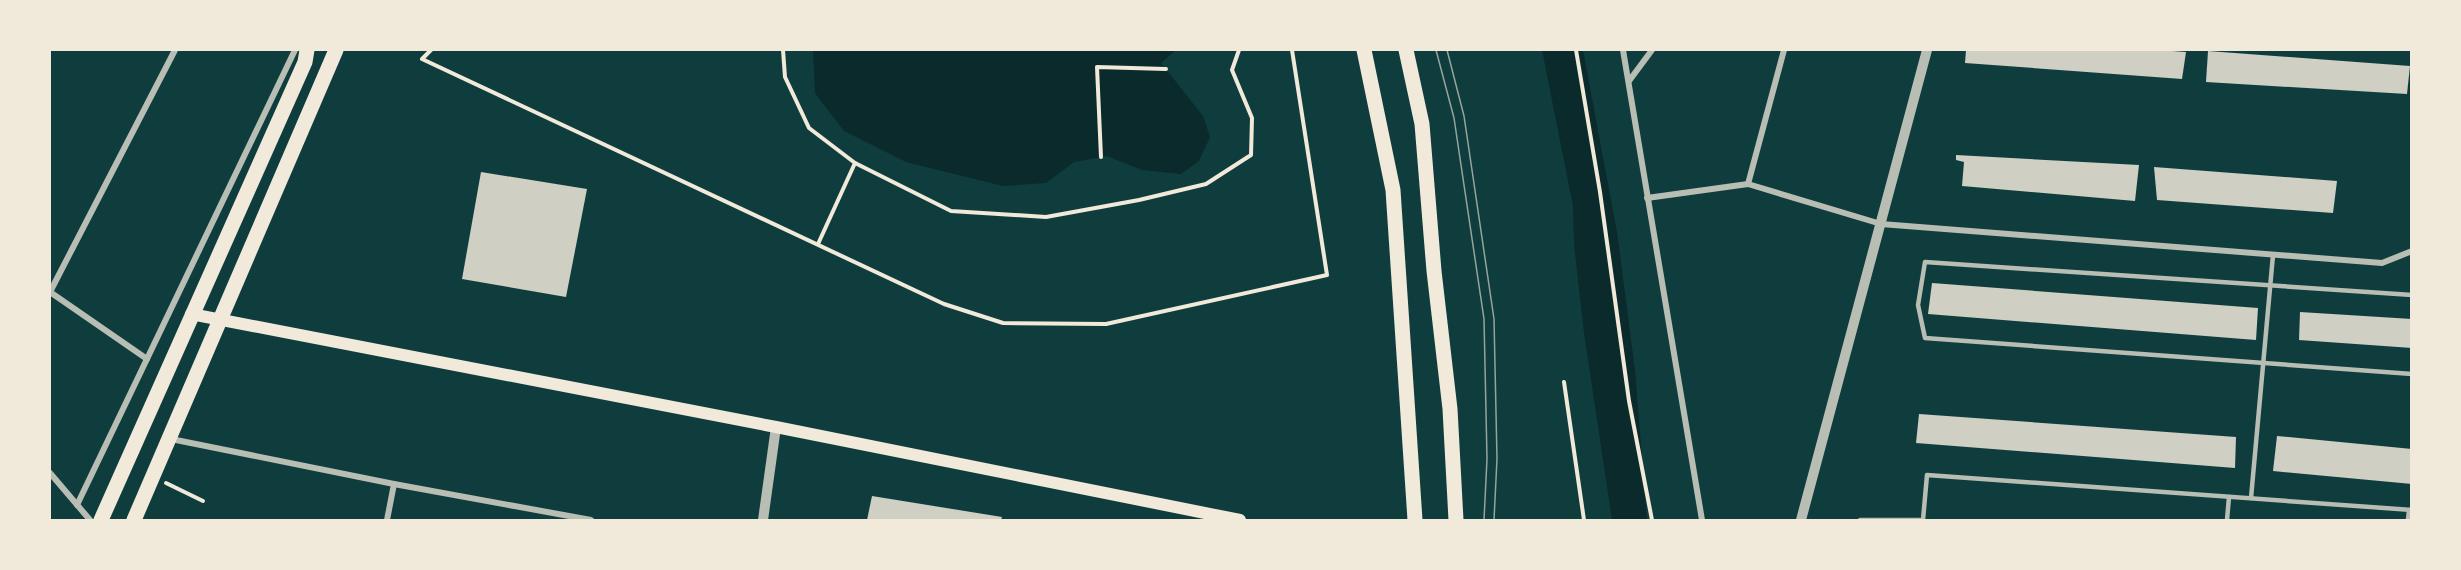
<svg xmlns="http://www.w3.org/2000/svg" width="2461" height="570" viewBox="0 0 2461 570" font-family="Jost,sans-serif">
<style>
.water{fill:#0a2a2b}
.building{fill:#cfcfc3}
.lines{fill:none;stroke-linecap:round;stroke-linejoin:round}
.path{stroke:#f1e9da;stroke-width:4}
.service{stroke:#b8beb3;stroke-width:4.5}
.minor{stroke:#b8beb3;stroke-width:6}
.tertiary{stroke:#b8beb3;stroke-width:10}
.secondary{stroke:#f1e9da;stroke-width:12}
.primary{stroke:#f1e9da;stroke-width:15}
.tram{stroke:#97a49c;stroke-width:1.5}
</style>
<rect width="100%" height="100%" fill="#0f3d3e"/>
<g class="water">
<polygon points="813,50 1176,50 1161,63 1203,116 1210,137 1199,161 1181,174 1142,170 1107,156 1074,162 1046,183 1003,186 906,162 844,131 815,93"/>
<polygon points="1542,50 1583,50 1617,232 1635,370 1647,520 1612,520 1584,333 1574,244 1573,206"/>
</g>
<g class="building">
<polygon points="1966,50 2158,50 2186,52 2182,79 1965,63"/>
<polygon points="2208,51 2410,66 2407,94 2206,82"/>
<polygon points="1956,155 2139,165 2135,201 1962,186 1964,162 1956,160"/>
<polygon points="2154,167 2337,181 2333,213 2157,200"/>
<polygon points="481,172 587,189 566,297 462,279"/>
<polygon points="1932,283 2258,308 2256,340 1928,314"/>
<polygon points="2300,312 2412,319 2412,348 2299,340"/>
<polygon points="1919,414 2236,437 2235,468 1916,443"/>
<polygon points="2277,436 2412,449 2412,484 2273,471"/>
<polygon points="872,496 1002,517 1001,520 867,520"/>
</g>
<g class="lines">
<g class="path">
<polyline points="431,50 422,59 944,304 1003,323 1106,324 1327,275 1292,50"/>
<polyline points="783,50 785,77 809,128 855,163 818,244"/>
<polyline points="1576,50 1600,192 1629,401 1652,520"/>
<polyline points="1101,157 1097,67 1166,69"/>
<polyline points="855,163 951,211 1046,217 1139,200 1206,184 1251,155 1252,118 1232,70 1239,50"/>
<polyline points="1564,382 1584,520"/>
<polyline points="166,483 203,501"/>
</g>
<g class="service">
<polyline points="2412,295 1925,262 1918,305 1925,338 2412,374"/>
<polyline points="2251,498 2273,255"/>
<polyline points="1860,520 1923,520 1927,475 2412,510"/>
<polyline points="2227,520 2229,497"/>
<polyline points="2408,520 2409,510"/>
</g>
<g class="minor">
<polyline points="1623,50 1702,520"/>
<polyline points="1629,81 1652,50"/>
<polyline points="1748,184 1784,50"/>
<polyline points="1647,198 1748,184 1881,224 2382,263 2412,251"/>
<polyline points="147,359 50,292 175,50"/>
<polyline points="171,439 394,484 591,520"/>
<polyline points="50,473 90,520"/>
<polyline points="77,505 295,50"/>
<polyline points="387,520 394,484"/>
</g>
<g class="tertiary">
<polyline points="763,520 776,427"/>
<polyline points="1801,520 1927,50"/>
</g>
<polyline class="secondary" points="191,314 776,427 1240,520"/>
<g class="primary">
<polyline points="1364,50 1393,190 1415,520"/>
<polyline points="1406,50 1422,124 1434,271 1450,409 1456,520"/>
<polyline points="101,520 305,62 307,50"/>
<polyline points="134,520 336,50"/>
</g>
<g class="tram">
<polyline points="1436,50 1454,118 1484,319 1487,459 1484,520"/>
<polyline points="1447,50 1464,116 1494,319 1497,459 1494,520"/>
</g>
</g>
<rect width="2461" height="570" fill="none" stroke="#f1e9da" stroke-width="102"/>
</svg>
